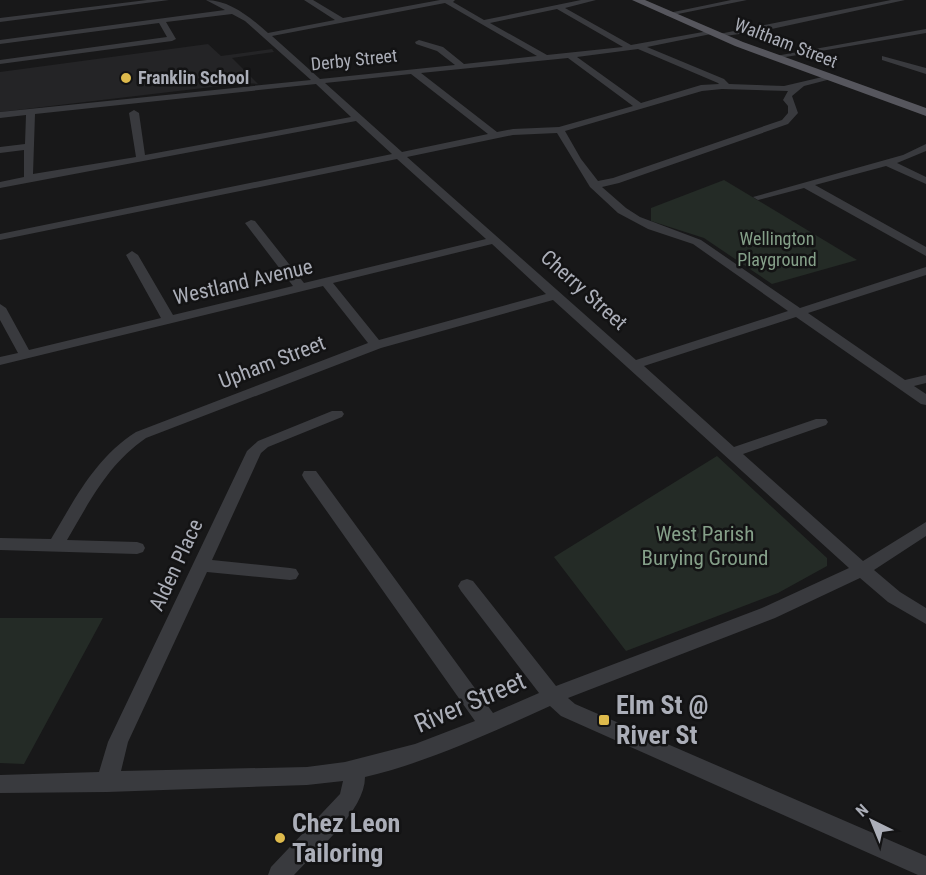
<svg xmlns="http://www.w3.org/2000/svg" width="926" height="875" font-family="'Roboto Condensed',sans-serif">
<rect width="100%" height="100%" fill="#181819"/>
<path fill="#242426" d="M208 44 221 56 272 49 274 52 232 58 258 84 246 83 0 112V72Z"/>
<path fill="#242b26" d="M724 180 857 260 772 284 704 238 651 221V208Z
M717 456 827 558V566L778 593 626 651 554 557Z
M0 618H103L24 764 0 763Z"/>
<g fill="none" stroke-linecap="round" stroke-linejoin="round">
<path fill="#393a3e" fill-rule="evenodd" d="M147 0H169L0 22V18Z
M206 0C230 0 251 18 268 33L335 20 304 0H313L343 18 440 0H455L453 2 484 20 581 0H596L565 8 631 45 714 30V34H711L647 47 724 79 729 84 784 86 831 75V79L804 86 792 96 798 113 788 124 619 183 602 187 626 208 640 217 701 240 800 308 926 267V275L808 313 905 380 926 375V383L914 386 926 394V405L921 404 796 317 644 366 734 447 816 419H826L828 422 826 425 743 454 863 561 926 522V536L874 570 900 592 926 608V624L888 602 860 578 775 618 568 698 575 704 926 856V875H918L561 716 550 706C490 733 429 762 365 777 365 811 317 850 294 875H268L271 867 340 794 343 781 307 785 107 792 0 793V775L99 772 108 742 247 451 258 441 332 411H342L344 414 342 417 268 447 261 453 212 560 290 568 296 569 299 574 296 579 290 580 207 572 128 742 121 771 307 767 345 762 415 744 475 721 304 479 302 475 304 471H316L493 713 539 693 461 591 458 586 461 581 467 579 473 581 556 686 762 608 849 568 553 300 381 348 146 438C108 464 90 501 67 540L137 542 143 544 145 548 143 552 137 554 0 550V538L51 539C75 499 95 458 136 432L368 343 323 286 0 365V357L18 353 0 320V304L6 308 29 350 161 318 126 255 132 251 138 255 173 315 293 286 245 223 251 220 255 221 304 283 486 239 397 159 0 240V234L392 154 356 121 0 188V182L24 177V150L0 153V147L25 144 26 115 0 118V112L311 80 245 21 232 14 166 22 176 39 172 41 0 64V60L167 37 159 23 0 44V40L225 10ZM445 3 537 56 464 64 443 47 419 40 415 42 416 44 437 51 455 65 320 79 272 36ZM557 9 623 47 547 55 490 23ZM638 49 718 83 719 84 701 85 641 103 577 57ZM568 58 633 106 559 127 513 129 497 132 421 73ZM411 74 488 134 402 152 325 83ZM316 84 351 117 145 155 139 113 134 110 129 113 136 157 33 174 35 114ZM722 89 788 91 783 100 788 106V113L782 120 613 178 598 181 581 159 565 131 702 91ZM557 133 590 187 618 213 648 229 693 244 788 311 636 360 407 157 513 135ZM492 244 546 294 379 340 333 283Z
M731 0H747L668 16 664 14Z
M891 0H905L767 30 718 37 714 35Z
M926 29V33L774 59 770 57Z
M882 56 926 68V74L882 60Z
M926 144V151L897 163 926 177V184L886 166 815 185 926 247V256L804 188 758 200 753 197 903 155Z"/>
<path fill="#56565d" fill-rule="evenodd" d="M632 0H645L743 42 926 108V116L735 46Z"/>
</g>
<g fill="#deba4c" stroke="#131314" stroke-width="2">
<circle cx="126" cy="78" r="6"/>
<rect x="598" y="714" width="12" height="12" rx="3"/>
<circle cx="280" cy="838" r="6"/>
</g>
<g text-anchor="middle" stroke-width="5" stroke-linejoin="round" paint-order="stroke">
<g font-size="18" fill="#abaeb8" stroke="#131314">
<text transform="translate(786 43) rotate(21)" y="6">Waltham Street</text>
<text transform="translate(354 60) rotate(-6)" y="6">Derby Street</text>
</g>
<g font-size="18" font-weight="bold" fill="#abaeb8" stroke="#131314" text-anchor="start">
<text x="138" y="84">Franklin School</text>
</g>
<g font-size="18" fill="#85a089" stroke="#131314">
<text x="777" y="245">Wellington<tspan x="777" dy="21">Playground</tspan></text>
</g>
<g font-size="21" fill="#abaeb8" stroke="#131314">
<text transform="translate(243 282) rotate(-13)" y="7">Westland Avenue</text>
<text transform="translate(584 290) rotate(42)" y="7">Cherry Street</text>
<text transform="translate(272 362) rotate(-21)" y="7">Upham Street</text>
<text transform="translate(176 565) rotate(-65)" y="7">Alden Place</text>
</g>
<g font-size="21" fill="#85a089" stroke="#131314">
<text x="705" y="541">West Parish<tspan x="705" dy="24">Burying Ground</tspan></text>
</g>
<g font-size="26" fill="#abaeb8" stroke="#131314">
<text transform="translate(470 702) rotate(-23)" y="9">River Street</text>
</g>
<g font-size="26" font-weight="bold" fill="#abaeb8" stroke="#131314" text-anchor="start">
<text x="616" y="714">Elm St @<tspan x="616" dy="30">River St</tspan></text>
<text x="292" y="832">Chez Leon<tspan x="292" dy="30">Tailoring</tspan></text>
</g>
</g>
<g transform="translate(872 821) rotate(317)" stroke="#131314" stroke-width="4.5" paint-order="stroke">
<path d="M0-4.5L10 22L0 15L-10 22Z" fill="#abaeb8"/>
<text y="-9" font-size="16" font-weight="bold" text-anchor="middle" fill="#abaeb8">N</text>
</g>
</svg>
